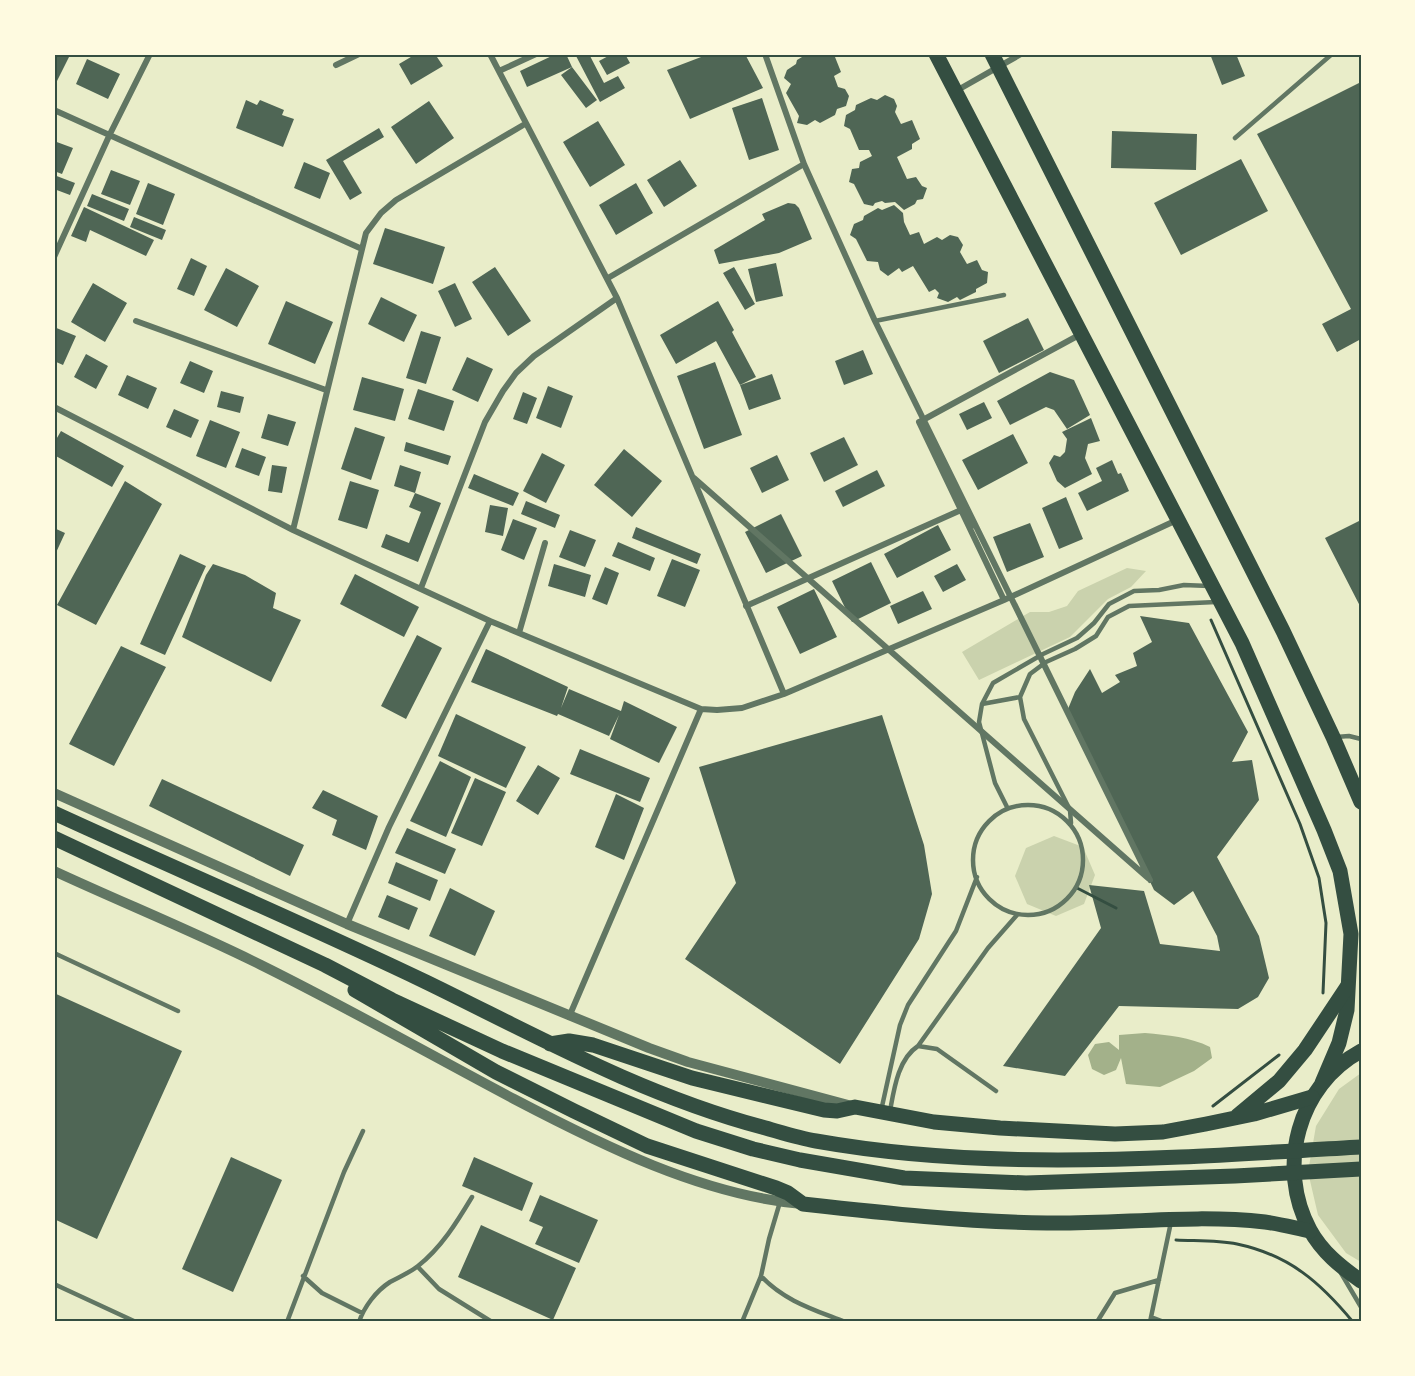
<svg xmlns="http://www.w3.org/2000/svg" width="1415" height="1376" font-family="'Space Grotesk',sans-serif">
<rect width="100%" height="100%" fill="#e9edc9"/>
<path fill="#cad2ad" d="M1127 568 1146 571 1131 587 1108 599 1070 637 979 680 962 652 1030 612H1049L1067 606 1078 591Z
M1054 836 1083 847 1095 875 1084 904 1056 916 1027 904 1015 876 1026 848Z
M1361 1073V1262L1346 1253 1318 1215 1308 1172 1316 1126 1339 1089Z"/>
<path fill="#a3b18a" d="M1145 1033C1168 1035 1190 1037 1210 1047L1212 1058 1194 1071 1160 1087 1126 1084 1121 1058 1116 1070 1104 1075 1092 1069 1088 1055 1095 1044 1109 1042 1119 1050V1035Z"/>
<path fill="#4f6655" d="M54 54H62L69 57 57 81 54 79Z
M416 54H435L443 66 411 85 399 64Z
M556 54H566L572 67 597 100 586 108 561 75 572 67 527 87 520 71Z
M575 54H589L604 83 618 76 625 88 600 102Z
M612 54H625L630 63 607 75 599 61Z
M709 54H745L763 88 690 119 667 70Z
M807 54H840L835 57 841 72 834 76 838 87 845 89 849 96 846 106 837 109 835 115 820 123 815 120 807 125 797 123 799 116 786 93 791 84 784 78 787 70 796 64 797 60Z
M1210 54H1236L1245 76 1222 85Z
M87 59 120 74 108 99 76 84Z
M1361 82V339L1337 352 1322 324 1351 309 1257 134Z
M885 95 894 99 897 106 895 112 901 124 912 120 920 139 912 144V149L897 157 907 179 916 177 922 186 927 188 923 199 917 200 915 204 904 210 895 202 885 203 882 201 875 203 873 206 864 204 854 184 849 182 852 169 859 168 860 162 872 156 869 150H859L850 129 844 126 846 115 855 110 856 105 871 98 877 100Z
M762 98 779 150 749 160 732 108Z
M246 100 257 105 260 100 284 110 282 115 294 119 283 147 236 128Z
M429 101 454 138 416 164 391 127Z
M598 121 625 165 590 187 563 142Z
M379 128 384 137 343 161 362 193 350 200 326 160Z
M1112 131 1197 134 1196 170 1111 168Z
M54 141 73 148 62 174 54 171Z
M1241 159 1268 211 1181 255 1154 203Z
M680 160 697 186 664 207 647 180Z
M304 162 330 173 320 199 294 188Z
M111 170 140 181 130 205 101 194Z
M54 175 75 183 70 195 54 189Z
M148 183 175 194 163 225 136 214Z
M636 183 653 213 616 235 599 205Z
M92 194 129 209 124 221 87 206Z
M788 203 795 204 799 208 812 239 779 253 719 264 714 250 765 220 762 214Z
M894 205 903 213 904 222 910 235 919 232 924 244 937 237 942 240 950 235 958 237 963 245 960 252 967 264 977 260 982 270 988 272 987 283 976 289V292L960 300 957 297 948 302 937 298 939 293 935 289 929 292 913 266 902 272 899 268 888 276 880 270 878 262 867 261 856 239 850 235 854 224 863 220 864 216 878 208 882 210Z
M84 207 154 240 146 256 90 230 86 242 71 236Z
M134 217 166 230 162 240 130 227Z
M385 228 445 247 433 284 373 264Z
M191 258 207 266 194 296 177 289Z
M776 263 783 296 756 302 748 269Z
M495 267 531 321 508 336 472 282Z
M734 267 755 304 745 310 723 273Z
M226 268 259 286 237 327 204 310Z
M93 283 127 303 105 342 71 322Z
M455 283 472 319 455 327 438 291Z
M381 297 417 315 404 342 368 324Z
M286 301 333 322 315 364 268 344Z
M718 301 734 330 732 332 756 377 740 385 716 341 676 364 660 335Z
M1028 318 1044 350 999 373 983 341Z
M54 327 76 336 63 365 54 361Z
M421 331 441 337 426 384 406 378Z
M863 350 873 374 844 385 835 361Z
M86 354 108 366 96 389 74 377Z
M467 357 493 369 478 402 452 390Z
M190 361 213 371 204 393 180 383Z
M715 362 742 435 704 449 677 376Z
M1050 372 1074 380 1090 415 1067 429 1054 410 1046 407 1010 425 997 401Z
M772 374 781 399 749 410 740 385Z
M127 375 157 388 148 409 118 395Z
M362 377 404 389 395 421 353 410Z
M548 386 573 396 561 428 536 418Z
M418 389 454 401 444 431 408 419Z
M221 391 244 397 240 413 217 407Z
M523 392 537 398 527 424 513 419Z
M984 402 992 418 967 430 959 414Z
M174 409 199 420 191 438 166 427Z
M268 414 296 422 288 446 261 438Z
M1091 418 1100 441 1088 444 1085 458 1092 474 1065 488 1057 481 1049 463 1054 455 1060 457 1065 452 1067 439 1062 432Z
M210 420 240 432 226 468 196 456Z
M355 427 385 437 371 480 341 469Z
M61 431 124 466 112 487 54 455V443Z
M1013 434 1028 463 978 490 962 460Z
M844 437 858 465 824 482 810 453Z
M406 442 451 456 448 465 404 451Z
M242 448 266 457 259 476 235 467Z
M624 449 662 481 632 517 594 485Z
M542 453 565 465 546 503 523 491Z
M777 455 789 480 762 493 750 468Z
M1112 460 1118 474 1121 473 1129 491 1087 511 1078 493 1102 481 1096 468Z
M272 465 287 467 282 493 268 491Z
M400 465 421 472 415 493 394 486Z
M877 470 885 486 843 507 835 491Z
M474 474 519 493 513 506 468 488Z
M125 481 162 504 96 625 57 605Z
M350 481 379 490 367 529 338 520Z
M415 493 441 503 418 562 381 547 386 534 409 543 421 512 409 507Z
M1066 497 1083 539 1059 549 1042 508Z
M526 501 560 515 555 528 521 514Z
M490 505 508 508 503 536 485 532Z
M781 514 802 556 766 573 745 532Z
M513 519 537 528 524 560 501 550Z
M1361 520V608L1325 538Z
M1030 523 1044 557 1007 572 993 537Z
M938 525 951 550 897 578 884 554Z
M636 527 701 554 697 564 632 538Z
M54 528 65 533 54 557Z
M570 530 596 540 585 567 559 557Z
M618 542 655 558 650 571 612 556Z
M180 554 206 566 165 655 140 644Z
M672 559 700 570 685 607 657 596Z
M871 562 891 603 852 622 832 581Z
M213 564 245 575 276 593 273 608 301 620 271 682 182 637 206 575Z
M554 564 591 575 585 597 548 586Z
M957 564 966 580 943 592 934 576Z
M605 567 619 573 607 605 592 599Z
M355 574 419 607 404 637 340 604Z
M814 589 837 637 800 654 777 607Z
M923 591 932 609 898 624 890 606Z
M1140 616 1189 623 1248 732 1232 762 1252 760 1259 800 1217 857 1259 936 1269 978 1258 997 1238 1009 1119 1006 1065 1076 1003 1066 1101 928 1089 885 1144 891 1160 944 1220 951 1217 936 1193 891 1174 905 1154 890 1068 709 1075 692 1090 669 1102 693 1120 682 1115 675 1137 666 1133 653 1152 642Z
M417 635 442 648 406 719 381 706Z
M121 646 166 667 114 766 69 744Z
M486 649 568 687 561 708 569 689 621 711 624 701 677 727 659 763 610 739 619 715 609 736 558 714 557 716 471 682Z
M456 714 526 747 506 788 438 756Z
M882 715 924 845 932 894 919 939 840 1064 685 959 736 883 699 767Z
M580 749 650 778 640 802 570 774Z
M440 761 471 777 446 837 410 821Z
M538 765 560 778 538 815 516 801Z
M475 778 506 792 482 846 451 833Z
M162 779 304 845 290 876 149 806Z
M323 790 378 816 366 850 332 835 337 820 312 808Z
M616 794 644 808 624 860 595 847Z
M407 828 456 849 445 874 395 853Z
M396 862 438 880 430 901 388 883Z
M450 888 495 911 475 956 429 936Z
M387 895 418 908 409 930 378 917Z
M54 993 182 1051 97 1239 54 1219Z
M231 1157 282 1180 233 1292 182 1269Z
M474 1157 533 1183 522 1211 462 1186Z
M540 1195 598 1220 579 1263 535 1244 543 1227 529 1221Z
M481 1225 576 1268 553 1320 458 1277Z"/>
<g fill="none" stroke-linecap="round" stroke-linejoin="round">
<path stroke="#344e41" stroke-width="3" d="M1211 620 1300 824 1319 878 1326 923 1323 993
M1077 888 1116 908
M1213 1106 1279 1055
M1176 1240C1196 1241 1218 1240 1237 1244 1289 1255 1320 1282 1353 1322"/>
<path stroke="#617663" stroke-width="4.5" d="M1235 138 1332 54
M875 321 1004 295
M982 704 1020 697
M1336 737 1349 736 1361 739
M973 860a55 55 0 1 1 110 0a55 55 0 1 1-110 0Z
M1007 807 995 783 979 722 982 704 993 683 1043 654 1077 638 1094 623 1109 604 1134 591 1159 590 1184 585 1209 586
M1071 823 1070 810 1024 719 1020 697 1030 674 1046 662 1075 649 1096 636 1108 617 1129 606 1216 602
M54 953 178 1011
M918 1046 937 1049 996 1091
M881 1111 900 1025 908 1005 956 931 977 877
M890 1111C894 1089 898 1059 918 1046L988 948 1017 915
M418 1267 439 1289 492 1322
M1341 1273 1361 1307
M303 1276 322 1293 362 1313
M761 1276C784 1301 815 1310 845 1322
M54 1284 136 1322
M1151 1317 1164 1322
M287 1322 344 1172 363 1131
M359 1322C364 1307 376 1291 390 1282 399 1277 409 1273 418 1266 441 1248 457 1222 472 1197
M742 1322 761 1276 769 1239 780 1202
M1097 1322 1115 1293 1159 1280
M1150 1322 1171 1222"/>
<path stroke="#617663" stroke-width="6" d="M490 54 617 298 784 694
M765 54 804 164 875 321 1150 880
M336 65 359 54
M499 71 536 54
M956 91 1021 54
M54 110 362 249
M54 257 110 134 150 54
M608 278 804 164
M136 321 326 390
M54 407 293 530 490 621 701 709 717 710 742 708 784 694 1004 600 1177 520
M921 421 1081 334
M694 478 1148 878
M972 526 919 422 1004 600
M293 530 366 233 381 213 396 200 525 124
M421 588 485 422 503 391 516 373 534 356 617 298
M746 606 961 510
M519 633 545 543
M347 924 389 827 490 621
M569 1017 701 709"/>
<path stroke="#617663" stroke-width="10" d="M54 793 347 924 649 1048 688 1062 852 1106
M54 871C123 903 193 931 261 965 346 1007 429 1054 514 1099 602 1145 701 1195 802 1204"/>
<path stroke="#344e41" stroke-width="15" d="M936 54 1242 643 1324 830 1340 871 1351 934 1347 1010 1339 1043 1322 1083
M992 54 1283 631 1333 737 1361 802
M1361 1051C1298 1085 1276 1167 1310 1230 1322 1252 1341 1267 1361 1281"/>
<path stroke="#344e41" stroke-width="15" d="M54 813C178 870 303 923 426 982 537 1036 642 1095 762 1127 780 1132 798 1138 816 1141 996 1173 1180 1157 1361 1147
M54 838 325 965 392 1000 502 1051 696 1131 753 1149 800 1160 904 1178 1026 1183 1235 1176 1361 1169
M355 990 496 1072 574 1111 647 1146 776 1188 788 1193 803 1204C884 1213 965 1222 1047 1223 1120 1224 1193 1214 1265 1222 1280 1224 1295 1228 1310 1231
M550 1044 569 1041 593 1045 692 1078 824 1110 837 1111 855 1107 934 1122 1000 1128 1115 1134 1163 1132 1206 1124 1254 1114 1312 1097
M1237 1116 1279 1081 1305 1050 1347 987"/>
</g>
<rect width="1415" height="1376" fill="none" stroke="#fefae0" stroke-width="111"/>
<rect x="56" y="56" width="1304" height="1264" fill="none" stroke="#344e41" stroke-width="2"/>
</svg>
